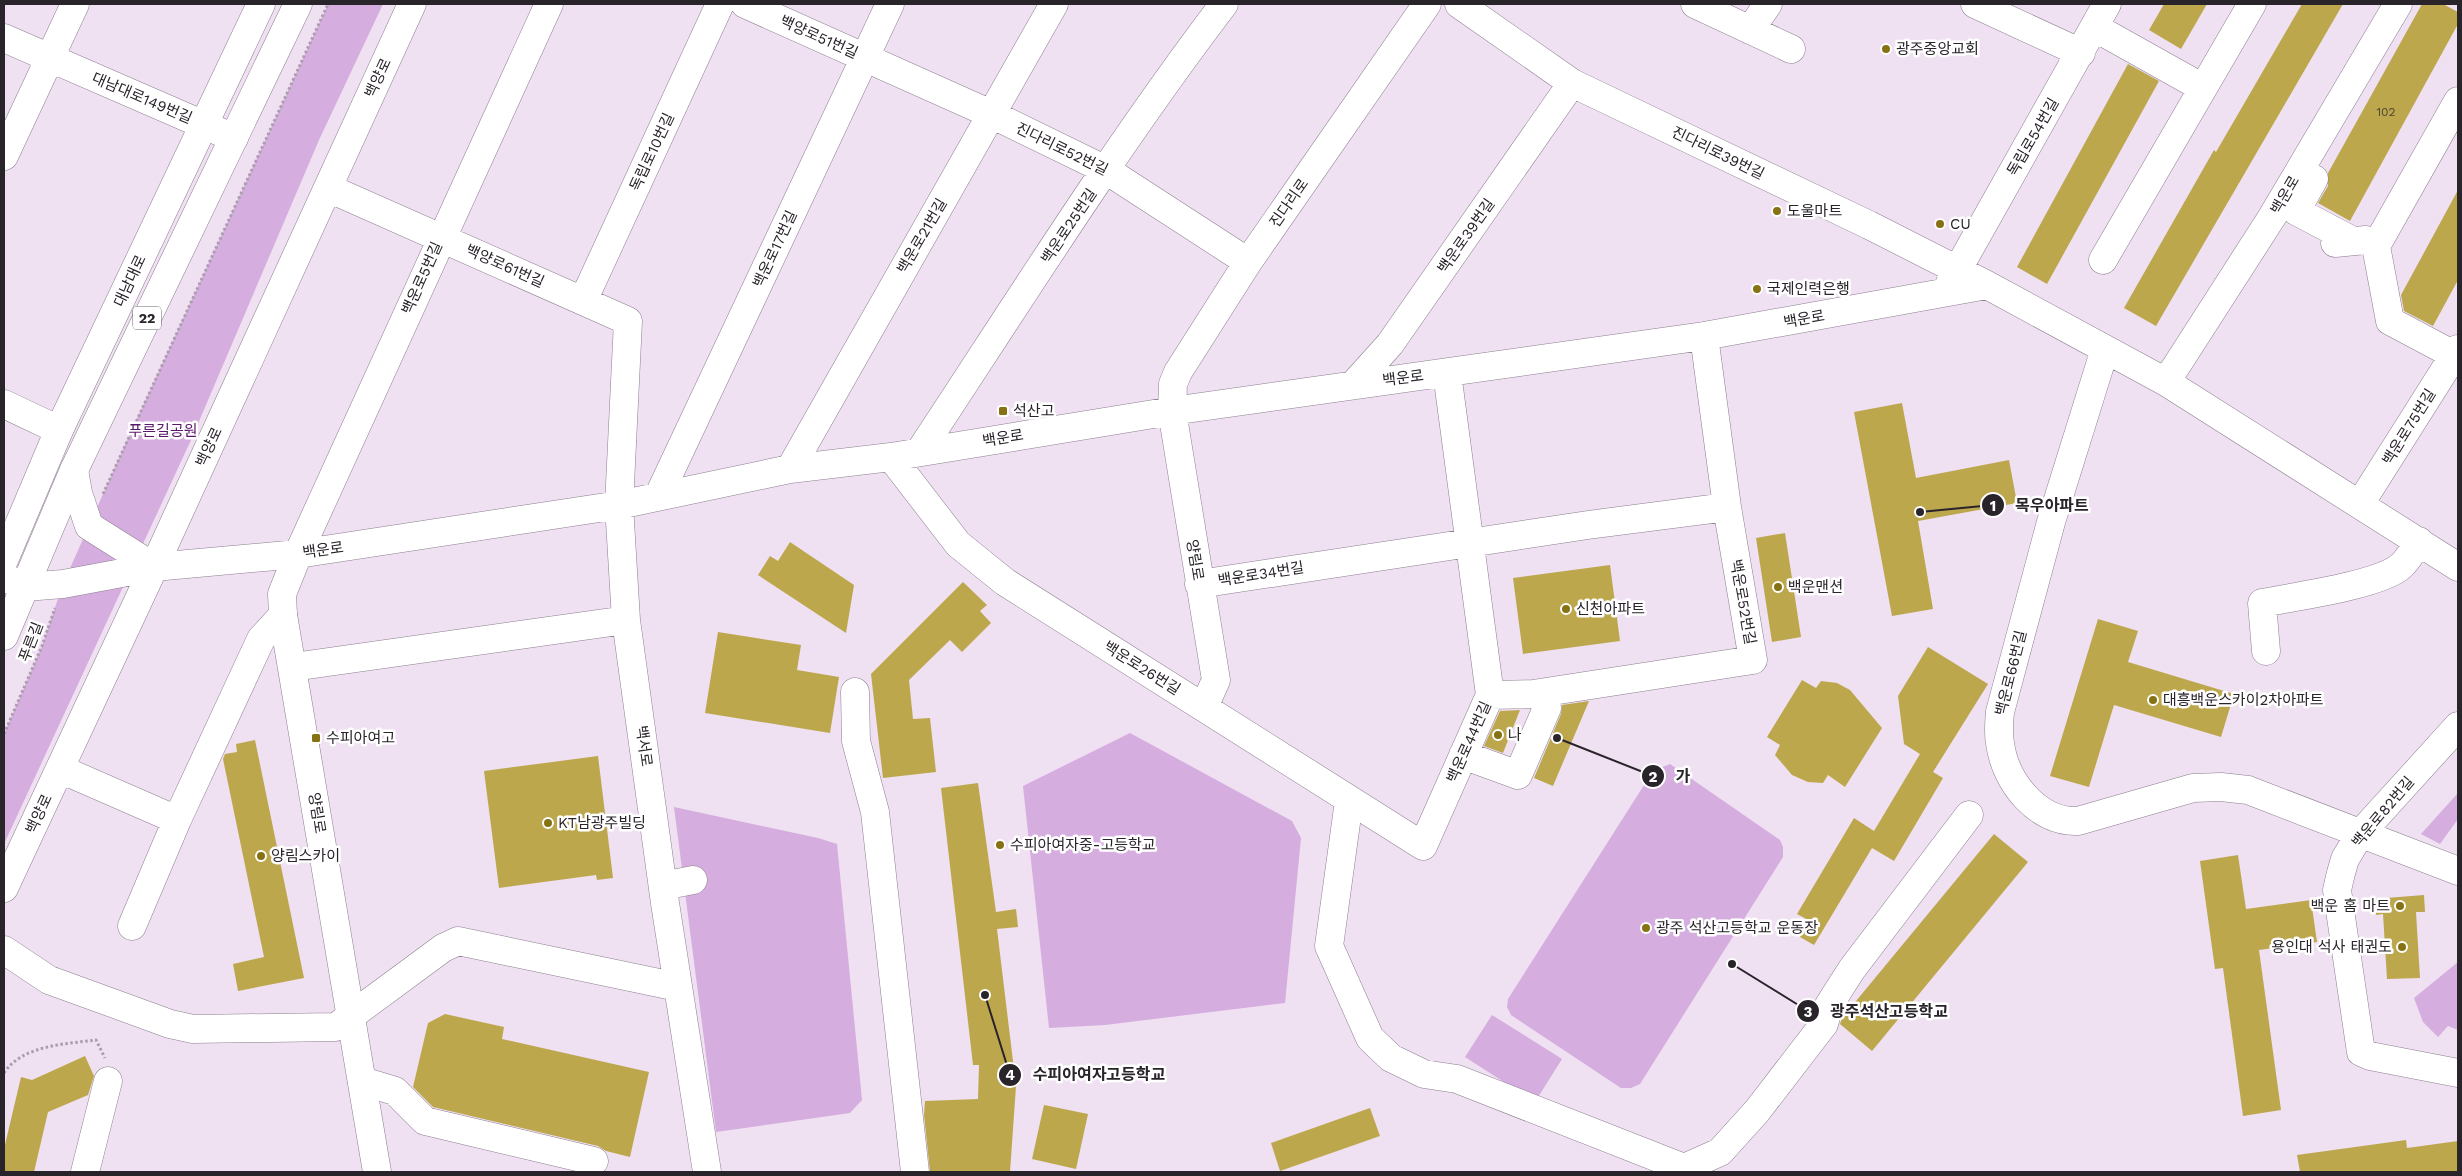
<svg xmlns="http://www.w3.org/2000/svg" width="2462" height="1176" font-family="'Work Sans','Noto Sans KR',sans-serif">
<rect width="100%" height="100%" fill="#efe0f2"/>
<path fill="#d5adde" d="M328 4H383L319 140 191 440 4 844V734L42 646 63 584 124 447Z
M1130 733 1292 821 1301 838 1285 1003 1105 1025 1049 1028 1023 786Z
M1670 764 1780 840 1783 847V857L1640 1084 1631 1088H1621L1511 1015 1507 1007 1508 999 1653 771Z
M2458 793V819L2440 844 2421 834Z
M674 807 818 838 837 844 862 1100 850 1113 716 1132Z
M2458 962V1030L2448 1026 2438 1037 2423 1022 2414 998Z
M1492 1015 1562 1059 1535 1102 1465 1057Z"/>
<path fill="#bda74d" d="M2164 4H2207L2181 49 2149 30Z
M2302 4H2343L2156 326 2124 308 2214 150 2216 152Z
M2422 4H2443L2458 12V24L2350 221 2318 203 2328 186V173Z
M2128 64 2159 81 2047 284 2017 267Z
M2458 190V280L2433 326 2404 311 2401 295Z
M1902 403 1916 478 2009 460 2017 503 1918 521 1933 609 1892 616 1854 412Z
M1785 533 1801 637 1772 642 1756 538Z
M790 542 854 585 846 633 758 575 770 556 778 561Z
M1610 565 1620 641 1523 654 1513 578Z
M963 582 987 605 980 611 991 623 962 652 950 640 909 680 913 719 930 718 936 772 883 778 871 674Z
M2098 619 2138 631 2128 662 2234 694 2221 737 2114 705 2089 787 2050 776Z
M718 632 801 645 797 670 839 677 830 733 705 713Z
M1928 647 1988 684 1933 772 1943 778 1894 861 1872 848 1814 945 1800 937 1810 921 1797 914 1854 818 1874 831 1920 754 1904 744 1898 696Z
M1802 680 1816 688 1821 681 1837 683 1850 690 1882 728 1845 787 1828 775 1823 783 1808 782 1792 775 1775 755 1780 745 1767 737Z
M1589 701 1553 786 1534 778 1561 714 1562 705Z
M1520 710 1503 753 1484 746 1500 711Z
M255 740 304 978 238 991 233 964 264 957 223 759 225 754 237 752 236 744Z
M598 756 613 878 597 880 596 875 499 888 484 771Z
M978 783 996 912 1016 909 1018 927 997 929 1016 1086 1010 1172H930L924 1115 925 1101 978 1099 979 1065H973L941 788Z
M1994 834 2028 862 1872 1051 1840 1024 1842 1018Z
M2238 855 2246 909 2311 900 2317 942 2259 950 2281 1110 2243 1116 2223 968 2215 969 2200 861Z
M2424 895 2425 912H2416L2420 978 2387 979 2383 914 2376 915 2374 899Z
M445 1014 504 1027 502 1039 649 1072 630 1157 606 1151 598 1146 433 1107 413 1087 428 1023Z
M85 1056 94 1076 88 1095 48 1112 34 1172H4V1149L21 1077 32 1080Z
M1044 1105 1088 1114 1076 1169 1032 1159Z
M1370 1108 1380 1136 1280 1171 1271 1143Z
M2406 1140 2407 1148 2458 1141V1172H2300L2297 1155Z"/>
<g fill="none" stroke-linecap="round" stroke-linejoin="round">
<g stroke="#8c7f8f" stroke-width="29">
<path id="minor" d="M745 4 991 114 1106 170 1248 262
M1459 4 1572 83 1869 225 1987 285
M1695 4 1791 49
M1975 4 2081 53
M2094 27 2203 88
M1750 30 1768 4
M4 38 234 138
M4 156 75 4
M2314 179 2296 211 2353 241
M328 188 628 321 619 505 626 620 665 903 707 1172
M2335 243 2366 240 2376 246 2390 321 2454 355
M2376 246 2458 101
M2103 260 2252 4
M1949 285 2107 4
M583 301 720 4
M2105 349 2051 522 2000 712C1999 722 1998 733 2000 743 2005 782 2038 823 2078 821L2193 788 2221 787 2248 790 2458 871
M2166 382 2272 217 2398 4
M1354 384 1390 344 1572 83
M4 404 59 430
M920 451C1019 301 1115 147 1224 4
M891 457 958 544 1005 582 1423 846 1490 695 1447 373
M790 469 1054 4
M74 470 78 493 89 526 154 567
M659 495 890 4
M2360 504 2458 349
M298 554 549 4
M4 577 25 587 63 584 154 567 298 554 619 505 790 469 891 457 1172 411 1704 336 1987 285 2166 382 2458 567
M1199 584 1588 525 1727 507
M2266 651 2262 603C2293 597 2380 585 2401 566 2408 560 2414 549 2419 541
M293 667 626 620
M855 692 856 741 875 812 915 1172
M1490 695 1533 694 1753 660 1727 507 1704 336
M1204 707 1216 680 1172 411 1173 384 1178 372 1248 262 1427 4
M2458 726 2360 834 2345 859 2341 873 2337 890 2361 1052 2370 1056 2458 1073
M1463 755 1518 775 1547 708
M60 769 177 820
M1349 801 1329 946 1370 1038 1391 1058 1424 1074 1457 1079 1684 1168 1720 1152 1757 1111 1824 1024 1829 1005 1852 969 1969 815
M663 886 693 880
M4 888 154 567 412 4
M132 926 177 820 261 639 283 615
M4 950 49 980 170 1024 193 1029 336 1027 443 948 458 941 678 987
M362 1081 395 1091 425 1121 594 1161
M85 1172 108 1081"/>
</g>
<g stroke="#8c7f8f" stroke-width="29">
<path id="major" d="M298 554 282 594 283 615 377 1172
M4 560 59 430 261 4
M4 636 74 470 298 4"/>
</g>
<path stroke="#aa9ead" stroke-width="3" stroke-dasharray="2.5 2.5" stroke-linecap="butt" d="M103 494 328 4
M4 734 42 646 55 608
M4 1073C22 1045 66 1044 96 1040L105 1058"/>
<use href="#minor" stroke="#fff" stroke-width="28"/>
<use href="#major" stroke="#fff" stroke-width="28"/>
</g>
<g fill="#867213" stroke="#fff" stroke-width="2">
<circle cx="1886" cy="49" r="5"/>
<circle cx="1777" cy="211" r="5"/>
<circle cx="1940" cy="224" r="5"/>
<circle cx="1757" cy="289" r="5"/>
<rect x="998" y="406" width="10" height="10" rx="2.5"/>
<circle cx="1778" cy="587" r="5"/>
<circle cx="1566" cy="609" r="5"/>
<circle cx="2153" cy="700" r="5"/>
<circle cx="1498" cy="735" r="5"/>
<rect x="311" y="733" width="10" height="10" rx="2.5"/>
<circle cx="548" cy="823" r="5"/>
<circle cx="1000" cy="845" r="5"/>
<circle cx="261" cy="856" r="5"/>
<circle cx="2400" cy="906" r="5"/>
<circle cx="1646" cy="928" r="5"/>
<circle cx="2402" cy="947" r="5"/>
</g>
<g text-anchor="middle" stroke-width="5" stroke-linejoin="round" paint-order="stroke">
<g font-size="12" fill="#4e4433">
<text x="2386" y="116">102</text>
</g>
<rect fill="#fff" stroke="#69656a" stroke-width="1" x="133" y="306.5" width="28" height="23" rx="4"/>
<g font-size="14" font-weight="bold" fill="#29232a">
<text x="147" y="323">22</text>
</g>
<g font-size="15" fill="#29232a" stroke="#fff">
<text transform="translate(819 37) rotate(24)" y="5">백양로51번길</text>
<text transform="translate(378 78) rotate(-65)" y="5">백양로</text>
<text transform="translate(142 98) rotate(23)" y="5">대남대로149번길</text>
<text transform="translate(2033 137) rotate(-60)" y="5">독립로54번길</text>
<text transform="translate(1062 149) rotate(26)" y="5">진다리로52번길</text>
<text transform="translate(652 152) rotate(-65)" y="5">독립로10번길</text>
<text transform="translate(1718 153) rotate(26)" y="5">진다리로39번길</text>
<text transform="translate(2285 195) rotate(-60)" y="5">백운로</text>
<text transform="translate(1289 203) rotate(-55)" y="5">진다리로</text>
<text transform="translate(1069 226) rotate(-56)" y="5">백운로25번길</text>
<text transform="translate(922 236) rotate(-60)" y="5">백운로21번길</text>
<text transform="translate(1466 236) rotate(-55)" y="5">백운로39번길</text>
<text transform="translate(775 249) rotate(-65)" y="5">백운로17번길</text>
<text transform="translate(505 266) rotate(24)" y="5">백양로61번길</text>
<text transform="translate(422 278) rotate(-66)" y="5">백운로5번길</text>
<text transform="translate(130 281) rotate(-65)" y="5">대남대로</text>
<text transform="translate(1804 319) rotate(-10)" y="5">백운로</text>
<text transform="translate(1403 378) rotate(-7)" y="5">백운로</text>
<text transform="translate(2409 427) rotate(-58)" y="5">백운로75번길</text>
<text transform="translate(1003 438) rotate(-9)" y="5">백운로</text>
<text transform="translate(209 447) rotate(-65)" y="5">백양로</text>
<text transform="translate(323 550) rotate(-8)" y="5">백운로</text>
<text transform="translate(1195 560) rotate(81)" y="5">양림로</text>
<text transform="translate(1261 574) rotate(-9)" y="5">백운로34번길</text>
<text transform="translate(1743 602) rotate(80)" y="5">백운로52번길</text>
<text transform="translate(31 642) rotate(-69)" y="5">푸른길</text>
<text transform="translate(1142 668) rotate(32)" y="5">백운로26번길</text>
<text transform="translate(2011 673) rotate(-76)" y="5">백운로66번길</text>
<text transform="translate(1469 742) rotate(-66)" y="5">백운로44번길</text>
<text transform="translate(644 746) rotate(82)" y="5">백서로</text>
<text transform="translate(2383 812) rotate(-50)" y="5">백운로82번길</text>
<text transform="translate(317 813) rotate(81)" y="5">양림로</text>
<text transform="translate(39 814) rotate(-65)" y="5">백양로</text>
</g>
<g font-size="15" fill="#29232a" stroke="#fff" text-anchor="start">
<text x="1896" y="54">광주중앙교회</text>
<text x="1787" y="216">도울마트</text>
<text x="1950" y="229">CU</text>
<text x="1767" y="294">국제인력은행</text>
<text x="1013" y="416">석산고</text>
<text x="1788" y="592">백운맨션</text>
<text x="1576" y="614">신천아파트</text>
<text x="2163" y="705">대흥백운스카이2차아파트</text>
<text x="1508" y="740">나</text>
<text x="326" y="743">수피아여고</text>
<text x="558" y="828">KT남광주빌딩</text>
<text x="1010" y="850">수피아여자중-고등학교</text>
<text x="271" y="861">양림스카이</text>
<text x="2390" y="911" text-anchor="end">백운 홈 마트</text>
<text x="1656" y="933">광주 석산고등학교 운동장</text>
<text x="2392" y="952" text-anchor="end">용인대 석사 태권도</text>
</g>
<g font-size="15" fill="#5b186a" stroke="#fff">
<text x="163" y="436">푸른길공원</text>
</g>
</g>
<path fill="none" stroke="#29232a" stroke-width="2" d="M1920 512L1993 505M1557 738L1653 776M1732 964L1808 1011M985 995L1010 1075"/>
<g fill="#29232a" stroke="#fff" stroke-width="2">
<circle cx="1920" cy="512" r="5"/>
<circle cx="1557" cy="738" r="5"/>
<circle cx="1732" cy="964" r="5"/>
<circle cx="985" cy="995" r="5"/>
<circle cx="1993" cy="505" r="12"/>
<circle cx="1653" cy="776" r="12"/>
<circle cx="1808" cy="1011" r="12"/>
<circle cx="1010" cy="1075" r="12"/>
</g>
<g font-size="15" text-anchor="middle" font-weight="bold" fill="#fff">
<text x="1993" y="511">1</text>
<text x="1653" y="782">2</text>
<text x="1808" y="1017">3</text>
<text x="1010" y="1080">4</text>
</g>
<g font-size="16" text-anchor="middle" font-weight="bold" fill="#29232a" stroke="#fff" stroke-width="5" stroke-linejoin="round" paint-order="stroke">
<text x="2052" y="511">목우아파트</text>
<text x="1683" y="782">가</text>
<text x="1889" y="1017">광주석산고등학교</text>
<text x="1099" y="1080">수피아여자고등학교</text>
</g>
<rect width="2462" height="1176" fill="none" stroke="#29232a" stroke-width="10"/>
</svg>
